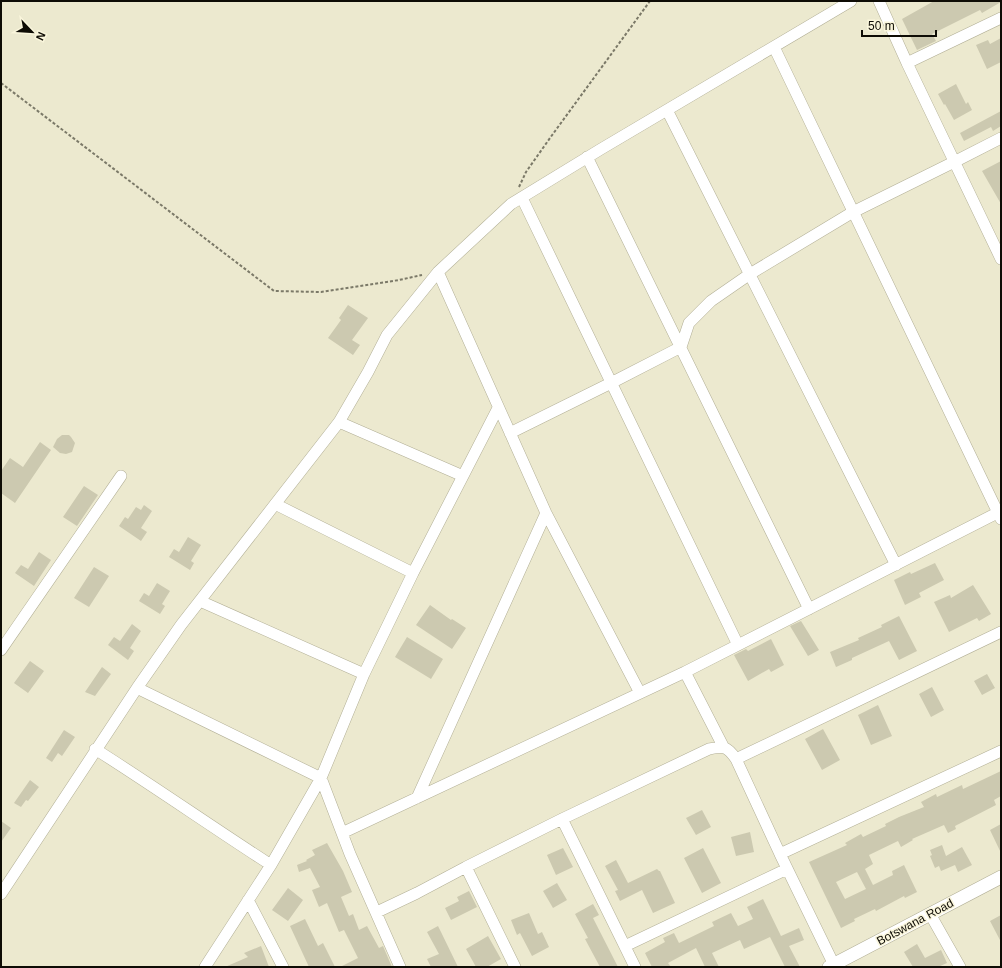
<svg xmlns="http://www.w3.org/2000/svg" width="1002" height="968" font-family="Arial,sans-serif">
<rect width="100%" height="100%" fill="#ece9cf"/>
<path fill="#ccc9b0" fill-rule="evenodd" d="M934 1H1001V2L982 13 980 10 932 34 936 41 917 50 902 19Z
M1001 38V62L987 69 976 45 988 40 990 44Z
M956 84 966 104 968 102 972 110 954 120 945 104 944 105 938 94Z
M1001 111V126L993 131 991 127 964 141 960 133Z
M1001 161V204L982 171Z
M348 305 368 318 352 340 360 345 353 355 328 338 341 320 339 318Z
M62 435H69L71 437 75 443 72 452 66 454 60 453 53 447 57 439Z
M40 442 51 450 15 503 1 493V471L10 458 23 467Z
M84 486 98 495 77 526 63 517Z
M144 505 152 511 141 528 147 532 141 541 119 526 125 517 128 519 136 507 141 510Z
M188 537 201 545 191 561 194 563 190 570 169 557 174 549 179 552Z
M39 552 51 560 34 586 15 573 21 565 28 569Z
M935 563 944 580 919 593 921 597 905 605 894 580 910 572 911 574Z
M94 567 109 576 89 607 74 598Z
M157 583 170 591 162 604 165 606 160 614 139 601 144 593 149 596Z
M973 585 991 614 979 621 977 618 949 632 934 602 950 595 951 598Z
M430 605 451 620 452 619 466 628 452 649 416 625Z
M899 616 917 651 899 660 889 641 852 658V660L836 667 830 652 859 640 858 638 882 627 881 625Z
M801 621 819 650 808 656 790 626Z
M132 624 141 631 130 648 134 651 128 660 108 645 114 637 120 641Z
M407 637 443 659 431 679 395 657Z
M771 639 784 665 771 672 769 669 748 681 734 655 746 649 748 651Z
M30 661 44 671 28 693 14 683Z
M102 667 111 674 95 696 85 692Z
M987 674 995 688 982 695 974 681Z
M932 687 944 710 931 717 919 694Z
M878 705 892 736 871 745 858 715Z
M823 729 840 760 822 770 805 739Z
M64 730 75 737 62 756 58 753 52 762 46 758Z
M1001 771V796L994 800 996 805 955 826 956 829 948 833 944 825 912 839 913 840 901 847 898 841 869 855 873 864 865 869 873 885 893 875 892 871 904 865 917 892 905 898 904 896 876 911 875 909 854 919 855 921 841 928 809 862 847 845 845 843 861 834 863 837 886 826 885 824 899 817 924 807 921 802 936 794 937 797 962 785 963 789ZM857 872 866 889 845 899 836 882Z
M30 780 39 787 28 801 26 800 21 807 14 803Z
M702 810 711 827 696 835 686 818Z
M1 821 11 828 1 842Z
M1001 824V853L990 830Z
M750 832 754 852 736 856 731 837Z
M327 843 343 871 352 892 341 897 349 916 353 914 359 930 367 926 379 948 383 946 392 967H340L358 958 344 930 339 932 327 903 319 907 312 890 320 887 310 868 299 872 297 865 307 861 306 860 315 855 312 850Z
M942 845 946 856 962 847 972 865 958 872 955 865 941 871 939 866 935 868 930 856 932 855 930 850Z
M563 848 573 867 556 875 547 855Z
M703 848 721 883 702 893 684 858Z
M616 860 628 883 657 869 659 871H660L675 903 653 913 642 890 620 901 615 891 618 890 605 866Z
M557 883 567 900 553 908 543 891Z
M288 888 303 900 288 921 272 910Z
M469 891 477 907 451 920 445 908 459 901 457 897Z
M763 899 781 936 799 928 804 940 789 946 800 967H785L770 937 744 949 740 940 712 953 719 967H705L696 948 668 963 671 967H652L645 953 665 942 663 938 674 933 679 943 714 926 712 922 731 913 738 926 753 919 747 907Z
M593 904 599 915 593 918 618 967H600L585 939 588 938 575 914Z
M529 913 538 934 542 932 549 947 532 956 520 933 517 935 511 920Z
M1001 915V942L990 921Z
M305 919 318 946 323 943 335 967H309L290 926Z
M438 926 441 932 458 967H431L427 959 439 954 427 932Z
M488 936 501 959 487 967H476L466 949Z
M917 944 925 958 941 950 947 963 938 967H913L904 952Z
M261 946 269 967H225L248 957 244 953Z"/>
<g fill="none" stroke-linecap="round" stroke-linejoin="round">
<g stroke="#b2af96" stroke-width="12">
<path id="minor" d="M879 1 907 63 1001 259
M774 47 1001 519
M907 63 1001 18
M667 110 896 565
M587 157 809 609
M522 198 738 645
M438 272 546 513 640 693
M339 422 463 476
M510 433 611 383 681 347 689 323 711 301 750 274 853 212 954 162 1001 138
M275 504 413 573
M200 601 364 674
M1 650 121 476
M685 672 723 746
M137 688 321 778 350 854 400 967
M95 749C155 787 212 827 271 865
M736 759 1001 632
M417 798 546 513
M562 819 635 967
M342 833 685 672 1001 511
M466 867 562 819 709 749C724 746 727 746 736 759L780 854
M1 894 137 688 181 625 339 422 368 372 387 335 438 272 511 204 601 149 851 1
M248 900 283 967
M377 912 417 893 466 867 515 967
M930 914 960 967
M625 946 787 869
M205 967 271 865 321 778 364 674 413 573 498 408
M835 967 780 854 1001 751"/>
</g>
<g stroke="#b2af96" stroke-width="14">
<path id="tertiary" d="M829 967 1001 877"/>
</g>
<path stroke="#7b7968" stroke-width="2" stroke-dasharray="3 2" stroke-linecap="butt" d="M1 83 274 291 321 292 399 280 422 275
M519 187 526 172 550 138 650 1"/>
<use href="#minor" stroke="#fff" stroke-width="11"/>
<use href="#tertiary" stroke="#fff" stroke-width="13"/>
</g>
<g text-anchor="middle" stroke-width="3" stroke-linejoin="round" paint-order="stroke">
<g font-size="12" fill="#0e0c05" stroke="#faf6dc">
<text transform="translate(915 922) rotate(-28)" y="4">Botswana Road</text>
</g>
</g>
<rect width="1002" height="968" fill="none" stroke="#0e0c05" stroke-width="4"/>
<g transform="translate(32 32) rotate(115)" stroke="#faf6dc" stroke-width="3" paint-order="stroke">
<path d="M0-3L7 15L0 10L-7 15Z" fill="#0e0c05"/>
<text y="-6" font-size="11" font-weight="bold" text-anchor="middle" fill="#0e0c05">N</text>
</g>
<path d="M862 30v6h74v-6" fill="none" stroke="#0e0c05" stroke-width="2"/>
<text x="868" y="30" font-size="12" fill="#0e0c05" stroke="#faf6dc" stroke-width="3" paint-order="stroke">50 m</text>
</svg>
